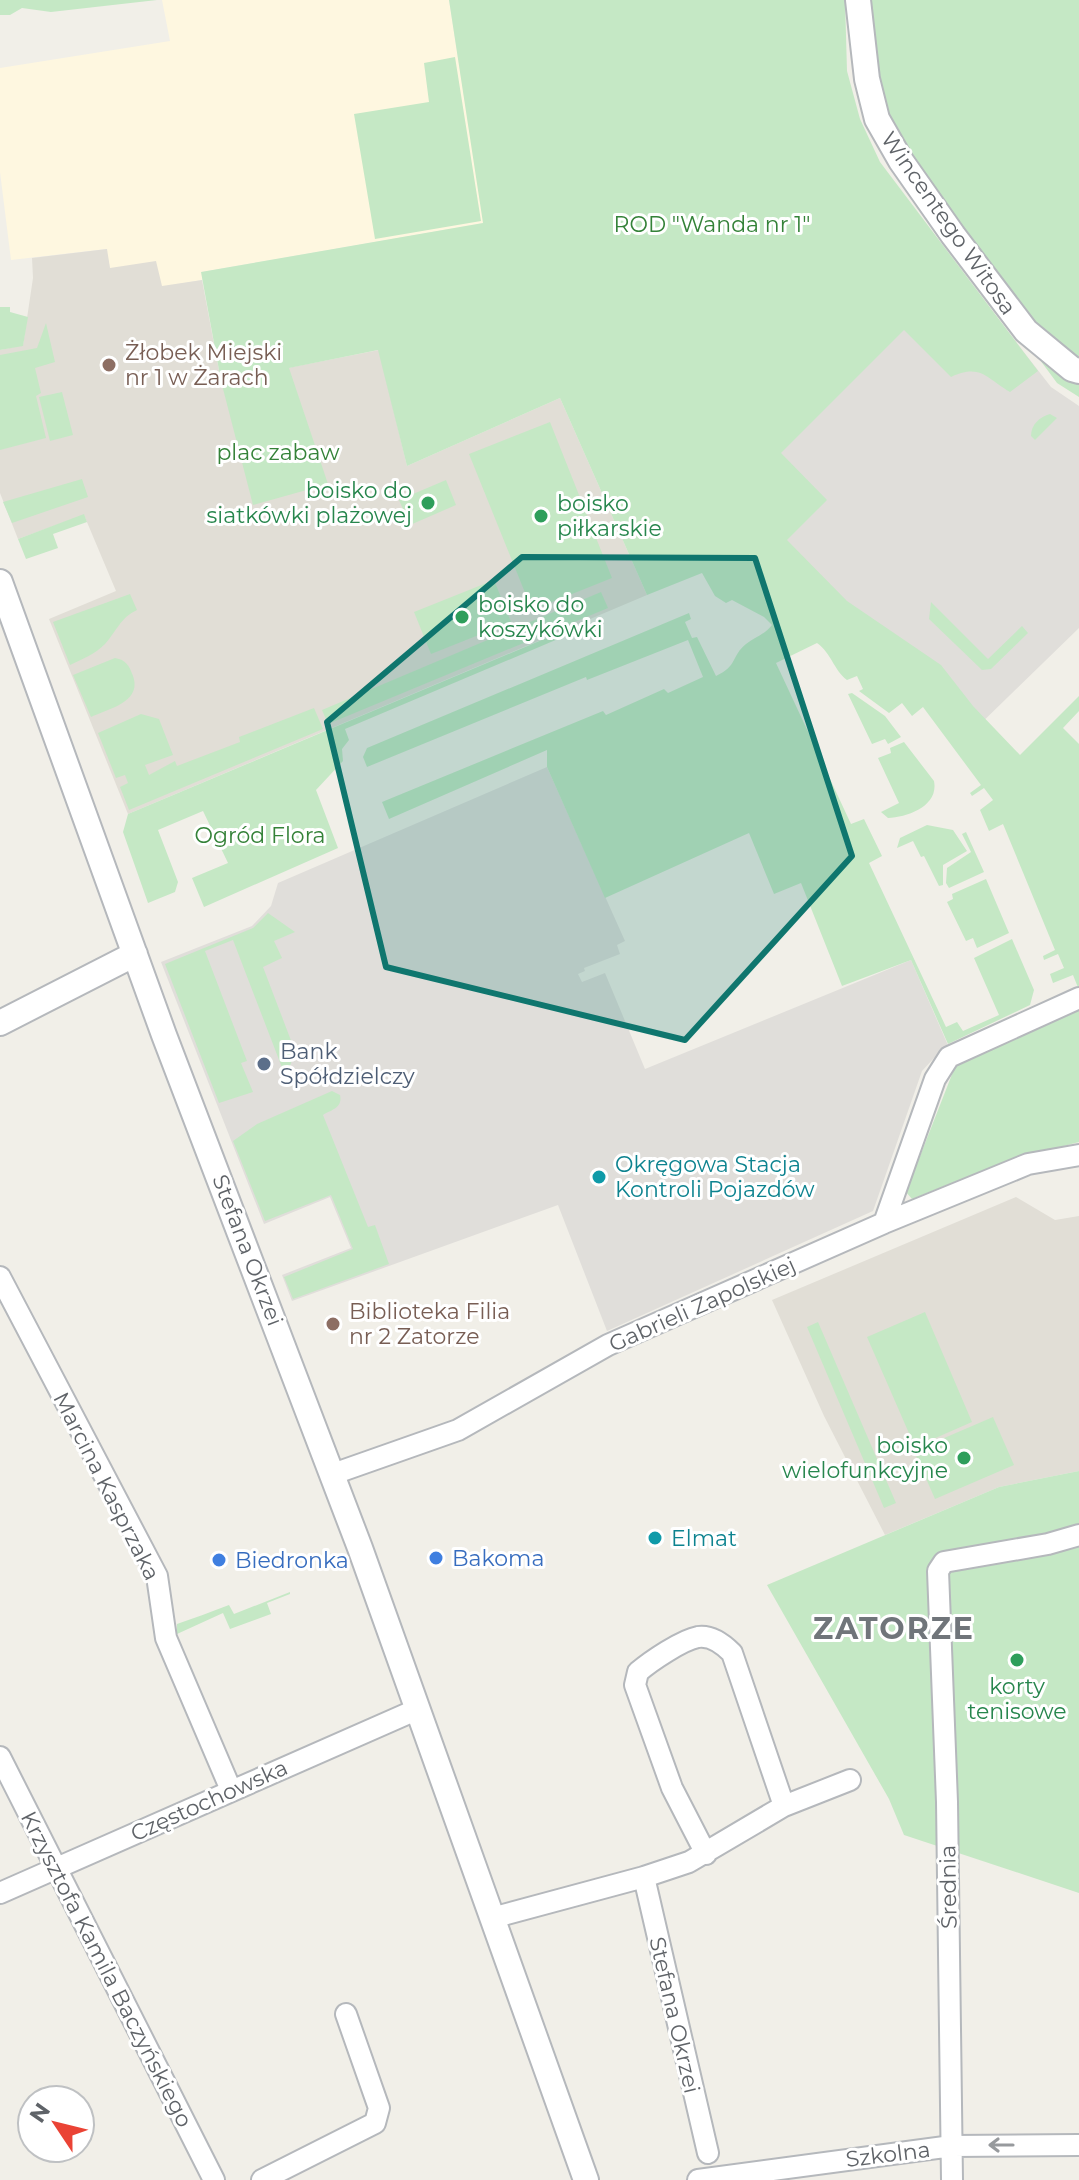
<svg xmlns="http://www.w3.org/2000/svg" width="1079" height="2180" font-family="Montserrat,sans-serif">
<rect width="100%" height="100%" fill="#f1efe8"/>
<path fill="#fef7e0" d="M162 0H449L484 223 202 272V280L161 287 110 268 106 249 11 260 0 172V68L170 41Z"/>
<path fill="#e0deda" d="M960 270 1051 387 1079 406V628L969 735 650 485Z
M547 767 625 941 617 945 620 954 584 968 585 971 578 974 582 982 605 973 645 1069 911 960 950 1050 934 1058 922 1071 873 1211 607 1331 558 1205 292 1301 282 1275 351 1248 330 1197 264 1224 161 962 252 926 271 906 278 883Z"/>
<path fill="#e1ded6" d="M107 249 110 268 156 261 162 286 202 280 221 381 379 350 407 466 560 398 647 595 128 814 49 619 116 591 84 515 18 539 0 493V350L23 345 33 278 32 258Z
M1016 1197 1055 1220 1079 1216V1471L999 1487 885 1535 824 1416 772 1300Z"/>
<path fill="#c5e8c5" d="M0 0H157L51 12 22 8 10 15H0Z
M449 0H845L847 71 860 119 880 162 1038 371 1010 392C987 379 981 363 951 377L904 330 781 453 827 500 787 540 847 601 941 665 973 706 1020 755 1079 696V711L1063 728 1079 744V990L1073 975 1053 983 1050 974 1064 968 1058 954 1044 960 1043 956 1055 950 1003 824 989 831 980 810 993 800 984 788 972 796 970 793 981 785 923 707 912 716 902 703 889 713 859 691 863 689 857 676 847 680C833 669 832 654 817 643L776 663 851 824 864 819 882 856 869 863 946 1027 957 1022 963 1031 999 1015 974 958 1012 939 1034 990 1030 1005 948 1044 911 960 842 986 801 883 774 894 749 833 605 898 547 767V750L389 819 382 802 603 711 606 715 664 689 668 693 703 677 688 640 587 680 586 677 367 767 363 757 367 748 689 613 691 619 685 622 692 638 697 637 716 676C738 666 731 656 746 644 755 637 764 635 772 625L764 617 732 600 726 603 715 596 702 573 647 595 560 398 407 466 378 350 289 368 328 484 253 505 221 381 201 272 483 223Z
M861 0H1079V371L1026 331 880 124Z
M455 57 481 221 375 239 354 114 429 102 424 63Z
M0 307H10V312L28 317 23 346 0 350Z
M46 323 55 362 35 368 41 393 36 396 46 438 0 450V355L37 348Z
M1040 360 1079 385V397L1057 383Z
M62 392 73 435 50 441 39 397Z
M1050 414 1057 418 1035 440 1031 436C1031 424 1040 417 1050 414Z
M550 422 612 578 532 610 469 454Z
M82 479 88 497 12 523 3 502Z
M446 480 456 505 410 525 399 500Z
M84 514 87 522 53 534 58 548 26 559 18 539Z
M494 580 511 622 431 654 414 612Z
M601 592 608 608 328 724 322 710Z
M130 594 137 610C121 617 116 632 105 644 95 654 83 659 70 665L53 622Z
M931 602 988 659 1022 626 1028 633 991 669 982 670 929 619Z
M556 634 558 639 345 729 349 740 342 749 343 761 316 790 338 848 204 907 192 878 228 863 203 811 158 830 178 882 175 892 148 903 123 832 128 814Z
M115 658C126 660 129 665 133 676 142 702 110 708 91 717L73 675Z
M852 693 885 716 901 737 888 744 885 739 872 744 848 694Z
M314 708 323 729 129 810 120 787 128 783 125 775 116 778 98 733 141 714 159 719 173 755 145 765 149 775 175 761 177 766 240 742 239 737Z
M904 742 934 781C939 806 908 817 888 818L881 812 899 803 878 758 891 753 890 748Z
M927 825 953 830 967 851 943 865V885L939 886 924 856 921 857 913 841 897 848 900 838Z
M966 832 984 872 949 888 946 883 947 868 971 852 962 834Z
M986 879 1009 933 977 948 973 938 966 941 947 902 953 899 952 894Z
M268 913 295 932 274 941 282 958 263 967 295 1051 286 1078 233 940 205 951 247 1061 241 1063 253 1092 219 1103 165 964 253 928Z
M1079 1007V1142L1006 1161 912 1199 906 1192 958 1059Z
M332 1091 340 1095C343 1108 331 1110 323 1115L368 1227 375 1225 389 1264 293 1299 284 1277 353 1249 331 1195 265 1221 233 1141 257 1124Z
M925 1312 972 1422 915 1447 867 1337Z
M818 1322 896 1503 884 1508 807 1327Z
M993 1417 1014 1465 935 1499 914 1451Z
M1079 1471V1893L904 1835 889 1799 767 1585 999 1487Z
M290 1592V1594L267 1603 271 1614 230 1629 223 1613 177 1634V1624C194 1618 211 1612 229 1605L234 1614Z"/>
<g fill="none" stroke-linecap="round" stroke-linejoin="round">
<g stroke="#b5b8bc" stroke-width="24">
<path id="minor" d="M884 1223 935 1079 949 1057 1079 998
M0 1277 157 1576 166 1638 231 1790
M333 1474 458 1430 608 1345 884 1223 1028 1164 1079 1155
M0 1757 214 2180
M706 1854 672 1788 635 1685 638 1672C651 1661 682 1640 698 1637 711 1635 724 1645 732 1653L784 1806
M644 1877 708 2153
M0 1893 418 1709
M492 1918 644 1877 689 1862 784 1806 850 1780
M262 2180 375 2123 379 2108 346 2014
M698 2180 952 2146 1079 2145
M952 2180 947 1802 938 1571 944 1562 1048 1544 1079 1535"/>
</g>
<g stroke="#b5b8bc" stroke-width="28">
<path id="tertiary" d="M858 0 867 79 877 119 901 161 953 235 1026 331 1072 369 1079 371
M0 582 164 1035 360 1548 586 2180
M0 1023 135 954"/>
</g>
<use href="#minor" stroke="#fff" stroke-width="20"/>
<use href="#tertiary" stroke="#fff" stroke-width="24"/>
</g>
<defs><path id="oneway-shaft" d="M-6 0H5M1.5-3L5.5 0L1.5 3" fill="none" stroke-width="1.6" stroke-linecap="round" stroke-linejoin="round" transform="scale(2)"/></defs>
<use stroke="#979a9d" href="#oneway-shaft" transform="translate(1001 2145) rotate(180)"/>
<path fill="#0f766e" fill-opacity="0.2" stroke="#0f766e" stroke-width="6" stroke-linejoin="round" d="M522 557 755 558 852 856 685 1040 386 967 327 722Z"/>
<g fill="#8d6e63" stroke="#fff" stroke-width="3">
<circle cx="109" cy="365" r="8"/>
<circle cx="333" cy="1324" r="8"/>
</g>
<g fill="#2e9e5b" stroke="#fff" stroke-width="3">
<circle cx="428" cy="503" r="8"/>
<circle cx="541" cy="516" r="8"/>
<circle cx="462" cy="617" r="8"/>
<circle cx="964" cy="1458" r="8"/>
<circle cx="1017" cy="1660" r="8"/>
</g>
<circle fill="#5c6f8a" stroke="#fff" stroke-width="3" cx="264" cy="1064" r="8"/>
<g fill="#0f9aa8" stroke="#fff" stroke-width="3">
<circle cx="599" cy="1177" r="8"/>
<circle cx="655" cy="1538" r="8"/>
</g>
<g fill="#3f7fe0" stroke="#fff" stroke-width="3">
<circle cx="436" cy="1558" r="8"/>
<circle cx="219" cy="1560" r="8"/>
</g>
<g text-anchor="middle" stroke-width="6" stroke-linejoin="round" paint-order="stroke">
<g font-size="22" fill="#5f6368" stroke="#fff">
<text transform="translate(949 223) rotate(55)" y="8">Wincentego Witosa</text>
<text transform="translate(248 1250) rotate(69)" y="8">Stefana Okrzei</text>
<text transform="translate(702 1304) rotate(-24)" y="8">Gabrieli Zapolskiej</text>
<text transform="translate(107 1486) rotate(63)" y="8">Marcina Kasprzaka</text>
<text transform="translate(209 1800) rotate(-24)" y="8">Częstochowska</text>
<text transform="translate(948 1887) rotate(-91)" y="8">Średnia</text>
<text transform="translate(107 1969) rotate(63)" y="8">Krzysztofa Kamila Baczyńskiego</text>
<text transform="translate(675 2015) rotate(77)" y="8">Stefana Okrzei</text>
<text transform="translate(888 2154) rotate(-7)" y="8">Szkolna</text>
</g>
<g font-size="22" fill="#348238" stroke="#fff">
<text x="712" y="232">ROD "Wanda nr 1"</text>
<text x="278" y="460">plac zabaw</text>
<text x="260" y="843">Ogród Flora</text>
</g>
<g font-size="22" fill="#785e54" stroke="#fff" text-anchor="start">
<text x="125" y="360">Żłobek Miejski<tspan x="125" dy="25">nr 1 w Żarach</tspan></text>
<text x="349" y="1319">Biblioteka Filia<tspan x="349" dy="25">nr 2 Zatorze</tspan></text>
</g>
<g font-size="22" fill="#27864d" stroke="#fff" text-anchor="end">
<text x="412" y="498">boisko do<tspan x="412" dy="25">siatkówki plażowej</tspan></text>
<text x="557" y="511" text-anchor="start">boisko<tspan x="557" dy="25">piłkarskie</tspan></text>
<text x="478" y="612" text-anchor="start">boisko do<tspan x="478" dy="25">koszykówki</tspan></text>
<text x="948" y="1453">boisko<tspan x="948" dy="25">wielofunkcyjne</tspan></text>
<text x="1017" y="1694" text-anchor="middle">korty<tspan x="1017" dy="25">tenisowe</tspan></text>
</g>
<g font-size="22" fill="#4e5e75" stroke="#fff" text-anchor="start">
<text x="280" y="1059">Bank<tspan x="280" dy="25">Spółdzielczy</tspan></text>
</g>
<g font-size="22" fill="#0d838f" stroke="#fff" text-anchor="start">
<text x="615" y="1172">Okręgowa Stacja<tspan x="615" dy="25">Kontroli Pojazdów</tspan></text>
<text x="671" y="1546">Elmat</text>
</g>
<g font-size="22" fill="#366cbe" stroke="#fff" text-anchor="start">
<text x="452" y="1566">Bakoma</text>
<text x="235" y="1568">Biedronka</text>
</g>
<g font-size="30" font-weight="bold" letter-spacing="2" fill="#70757a" stroke="#fff">
<text x="894" y="1639">ZATORZE</text>
</g>
</g>
<g transform="translate(56 2124) rotate(305)"><circle r="38" fill="#ffffff" stroke="#bfc1c3" stroke-width="2"/>
<path d="M0-6L14 30L0 20L-14 30Z" fill="#ea4335"/>
<text y="-12" font-size="22" font-weight="bold" text-anchor="middle" fill="#5f6368">N</text>
</g>
</svg>
